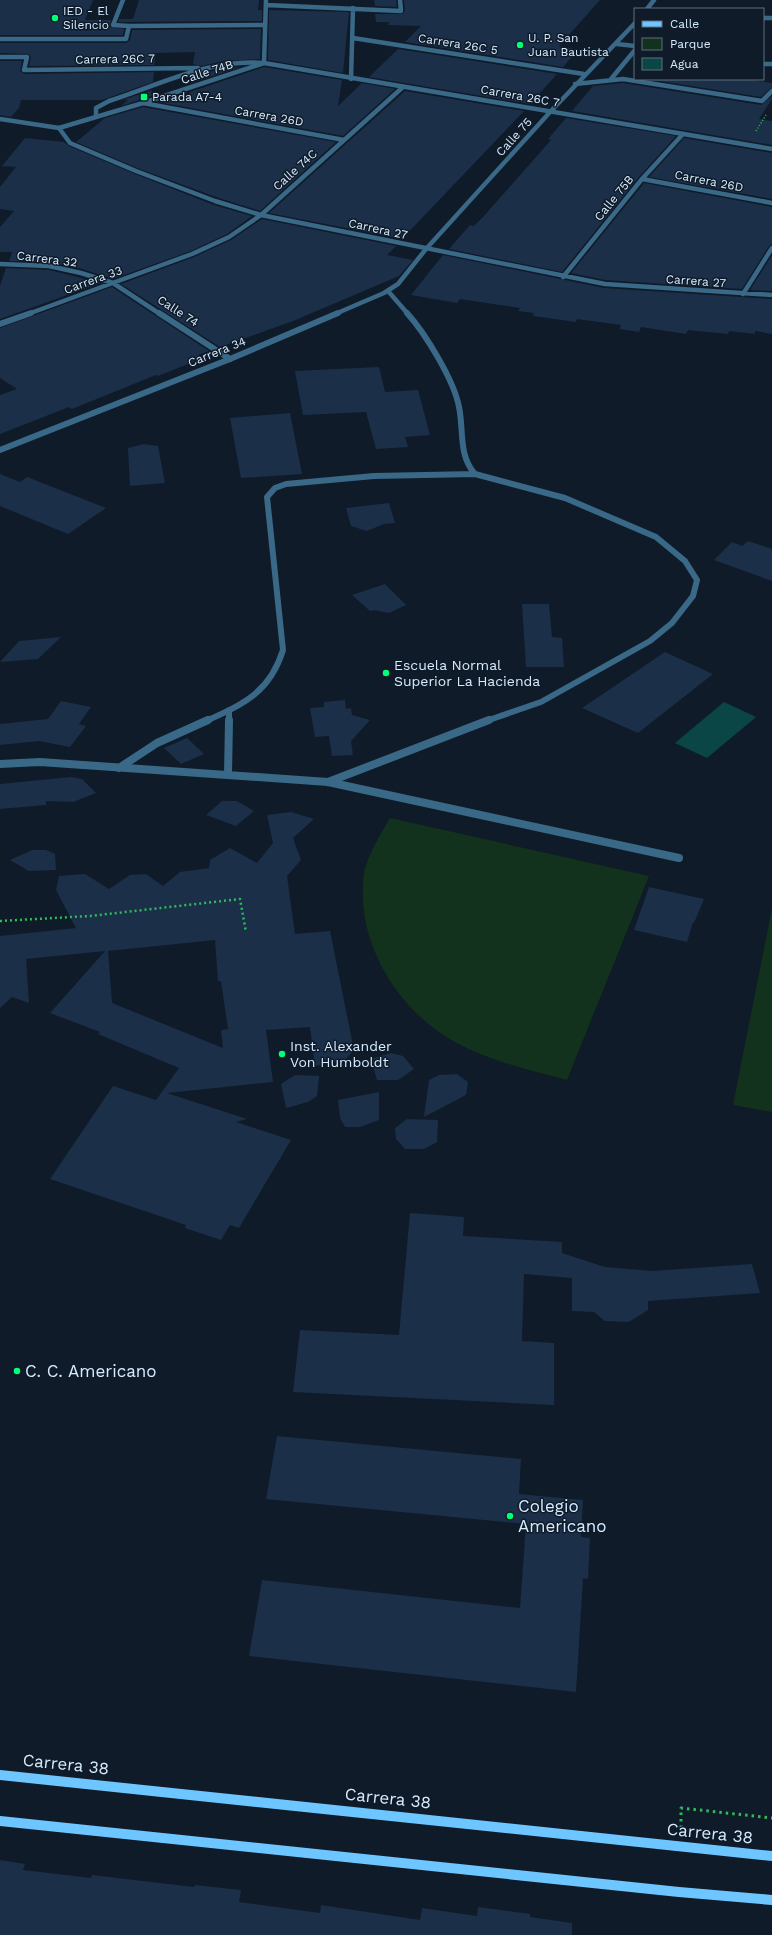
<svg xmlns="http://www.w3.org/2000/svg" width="772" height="1935" font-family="'Work Sans',sans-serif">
<rect width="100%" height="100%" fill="#0f1b28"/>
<path fill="#12321d" d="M390 818 649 876 567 1080C529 1070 490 1061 455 1042 403 1014 361 951 363 891 363 885 363 878 364 872 369 853 380 835 390 818Z
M772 908V1112L733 1105Z"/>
<path fill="#0a4646" d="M724 702 756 717 707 758 675 743Z"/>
<path fill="#1b2f49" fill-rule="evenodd" d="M0 0H93L85 20H111L110 27 124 29 123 35H0Z
M139 0H259L258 10H262V21L118 22 119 19H133Z
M374 0H396L397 7 375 6Z
M404 0H600L559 46 578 50 563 67 405 42 421 26 388 25 389 22H376L375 14H402L405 11Z
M269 10 349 12 343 73 268 60Z
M261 29 260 59 224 61 201 66 193 64 195 52 156 53 154 65 29 66 31 57 29 54 0 53V43H126L130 40 132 30Z
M398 49 557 74 530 104 369 77Z
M0 61H22L20 71 24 74 154 72 153 82 102 100H21L19 108 11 117 0 115Z
M241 67 191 83 192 76 225 68Z
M264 67 342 80 338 106 362 83 395 89 343 136 158 102 170 98 188 101 190 92Z
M647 79H746L772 83V87L761 97Z
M623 83 761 105 772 96V99L759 119 772 121V145L572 111 593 86Z
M152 90 151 95H154L121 106 128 100H123Z
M405 91 524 111 402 239 269 213Z
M143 107 336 142 260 211 216 197 137 168 76 142 105 118Z
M566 118 676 136 639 177 562 272 449 249 470 225 474 226 483 217 551 140 548 139Z
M25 138 64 142 69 146 135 174 214 205 252 216 227 234 191 251 113 279 82 269 50 262 9 261 12 252H0V227L14 211 0 209V187L16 167 2 166Z
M684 138 772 153V199L649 177Z
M644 183 772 207V244L769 246 742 289 605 280 571 273Z
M262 219 396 246 387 255 413 260 399 276 293 321 220 347 121 284 194 257 231 240Z
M443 255 604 288 772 299V334L755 331V334L729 331 728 334 688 330 686 334 641 327 639 332 620 329 621 325 577 319 576 322 533 316 534 313 518 311 520 308 460 299 457 303 411 295Z
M772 255V291L750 290Z
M6 268 49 270 101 283 0 319V286Z
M112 287 209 351 198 355 203 358 158 376 156 375 72 409 69 407 0 434V395L17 389 0 378V328Z
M379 367 385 392 418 390 430 435 405 437 408 447 376 449 366 412 303 415 295 371Z
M290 413 302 474 241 478 230 418Z
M144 444 158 446 165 483 130 486 128 448Z
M0 474 20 482 27 477 106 508 68 534 0 506Z
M389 503 395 523 384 524 367 531 351 526 346 508Z
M748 541 772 549V581L714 560 732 542 742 546Z
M385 584 406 605 389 613 374 610 370 611 352 595Z
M522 604H549L552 637 562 638 564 667H526Z
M61 637 38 659 0 662 19 641Z
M665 652 713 674 638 733 582 708Z
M345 700 346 709 351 708 352 715 370 720 351 741 353 755 332 756 329 736 315 737 310 708 324 707V702Z
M61 701 91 707 79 724 86 726 70 747 39 741 0 745V724L48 719Z
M187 738 204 754 181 764 164 748Z
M71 777 82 779 96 793 73 802 46 801V805L0 809V784Z
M222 801H237L254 811 236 826 206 815Z
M291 812 314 819 293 838 301 860 287 876 295 934 330 931 354 1050 345 1060 315 1066 310 1027 266 1030 273 1082 167 1093 247 1119 236 1122 291 1140 239 1228 230 1225 221 1240 185 1228 186 1225 50 1179 113 1086 156 1100 179 1068 98 1034 100 1032 50 1013 105 951 26 959 29 1003 12 997 0 1008V936L76 928 56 890 59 876 85 874 109 889 130 875 146 874 163 886 180 872 209 868 210 860 230 848 257 863 273 843 267 815ZM215 940 218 981H221L228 1029 221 1030 223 1048 112 1003 108 951Z
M32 850H46L55 854 56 870 29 871 10 860Z
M649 887 704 899 694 923 693 922 687 942 634 930Z
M391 1053 403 1056 414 1069 398 1080H377L371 1059Z
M457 1074 468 1082 466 1095 424 1117 429 1080 439 1075Z
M295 1075 319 1076 317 1096 308 1102 286 1108 281 1084Z
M379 1092V1120L360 1127H345L340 1118 338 1100Z
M407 1119 438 1120 437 1142 424 1149H405L396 1139 395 1128Z
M410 1213 464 1217 463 1236 562 1242V1253L605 1267 652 1271 752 1264 760 1293 648 1301V1310L629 1322 605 1321 594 1312 572 1311V1278L524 1274 522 1341 554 1343V1405L293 1392 300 1330 399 1335Z
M277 1436 521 1459 519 1494 583 1500 581 1537 590 1538 588 1579 583 1578 576 1692 249 1656 262 1580 520 1608 526 1524 266 1499Z
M0 1860 25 1864 23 1870 91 1878 92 1875 194 1887 195 1885 241 1890 239 1902 320 1913 321 1905 420 1920 422 1908 477 1916 478 1907 530 1914V1917L572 1923V1935H0Z"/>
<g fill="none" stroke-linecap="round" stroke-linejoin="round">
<path stroke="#2ebb59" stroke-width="1.5" stroke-dasharray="1 2" stroke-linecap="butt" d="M756 131 766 115"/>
<path stroke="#2ebb59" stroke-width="2.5" stroke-dasharray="2 3" stroke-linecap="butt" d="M0 921 90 916 240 899 246 932"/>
<path stroke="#2ebb59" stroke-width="3" stroke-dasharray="2.5 4" stroke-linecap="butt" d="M681 1828V1808L772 1818"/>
<path stroke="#3a6887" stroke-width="4.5" d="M611 79 635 50
M388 291 408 314"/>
<path stroke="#3a6887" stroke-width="6" d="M407 313C425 333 454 380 459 407 464 430 458 455 475 474L565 498 656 537 685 561 697 580 693 596 672 623 650 641 541 702 486 721
M206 721C244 704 270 692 283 650L267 497 275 488 286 484 374 476 475 474
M229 721V710"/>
<path stroke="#3a6887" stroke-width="8" d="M0 764 40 762 328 782 679 858
M119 768 157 743 208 720
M228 775 229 720
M328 782 489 720"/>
<path stroke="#3a6887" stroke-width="4.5" d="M266 5 401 11 400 0
M647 9 654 0
M763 18H772
M129 26 265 25
M353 38 584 74
M0 39H126L129 26 113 25 123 0
M617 44 635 46
M0 57H27L24 70 198 68
M763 64H772
M351 79 353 8
M575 84 623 79 762 101 772 91
M143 103 344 140
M551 111 635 23
M96 117V108L109 101C159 85 211 58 264 63L266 0
M59 128 70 143 136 171 215 201 261 215 605 284 772 295
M642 179 772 203
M0 264 49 266 81 273 113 283 160 314
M563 277 642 179 683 134
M743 294 772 248
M28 314 192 254 229 237 261 215 403 87"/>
<path stroke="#3a6887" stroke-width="6" d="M159 313 230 359
M0 324 31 313
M0 450 230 359"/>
<path stroke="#3a6887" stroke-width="4.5" d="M0 119 59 128 143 103 264 63 772 149
M335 314 384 293 398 284 426 249 551 111"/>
<path stroke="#3a6887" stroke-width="6" d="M230 359 338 313"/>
<path stroke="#6dc6ff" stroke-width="10" d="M0 1775 772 1856
M0 1821 679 1892 772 1900"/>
</g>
<g fill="#02ff78" stroke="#0f1b28" stroke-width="1.5">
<circle cx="55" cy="18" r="4"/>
<circle cx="520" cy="45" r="4"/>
<rect x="140" y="93" width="8" height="8" rx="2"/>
<circle cx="386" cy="673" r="4"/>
<circle cx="282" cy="1054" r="4"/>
<circle cx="17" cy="1371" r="4"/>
<circle cx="510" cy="1516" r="4"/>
</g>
<g text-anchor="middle" stroke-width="3" stroke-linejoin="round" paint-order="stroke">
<g font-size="12" fill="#d6ebff" stroke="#0f1b28" text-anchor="start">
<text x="63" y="15">IED - El<tspan x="63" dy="14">Silencio</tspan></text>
<text x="528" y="42">U. P. San<tspan x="528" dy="14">Juan Bautista</tspan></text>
<text x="152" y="101">Parada A7-4</text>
</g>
<g font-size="12" fill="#d6ebff" stroke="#0f1b28">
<text transform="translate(458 44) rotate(9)" y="4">Carrera 26C 5</text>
<text transform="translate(115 59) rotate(-1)" y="4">Carrera 26C 7</text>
<text transform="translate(207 72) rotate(-18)" y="4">Calle 74B</text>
<text transform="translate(520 96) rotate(10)" y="4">Carrera 26C 7</text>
<text transform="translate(269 116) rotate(10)" y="4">Carrera 26D</text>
<text transform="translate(514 137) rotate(-48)" y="4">Calle 75</text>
<text transform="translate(295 170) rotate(-42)" y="4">Calle 74C</text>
<text transform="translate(709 181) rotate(11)" y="4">Carrera 26D</text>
<text transform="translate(614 198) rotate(-51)" y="4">Calle 75B</text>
<text transform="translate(378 229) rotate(12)" y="4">Carrera 27</text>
<text transform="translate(47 259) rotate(7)" y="4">Carrera 32</text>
<text transform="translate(93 280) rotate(-20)" y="4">Carrera 33</text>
<text transform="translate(696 281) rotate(4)" y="4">Carrera 27</text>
<text transform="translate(178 311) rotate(33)" y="4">Calle 74</text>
<text transform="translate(217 352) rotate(-22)" y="4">Carrera 34</text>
</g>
<g font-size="14" fill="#d6ebff" stroke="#0f1b28" text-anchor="start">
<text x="394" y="670">Escuela Normal<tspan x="394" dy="16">Superior La Hacienda</tspan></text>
<text x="290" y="1051">Inst. Alexander<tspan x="290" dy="16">Von Humboldt</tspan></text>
</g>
<g font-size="17" fill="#d6ebff" stroke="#0f1b28" text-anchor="start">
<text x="25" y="1377">C. C. Americano</text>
<text x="518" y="1512">Colegio<tspan x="518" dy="20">Americano</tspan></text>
</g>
<g font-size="17" fill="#d6ebff" stroke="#0f1b28">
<text transform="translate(66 1764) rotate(6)" y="6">Carrera 38</text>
<text transform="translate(388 1798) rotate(6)" y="6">Carrera 38</text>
<text transform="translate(710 1833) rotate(6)" y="6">Carrera 38</text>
</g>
</g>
<rect x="634" y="8" width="130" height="72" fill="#0f1b28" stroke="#5f6e7e"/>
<rect x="642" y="21" width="20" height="6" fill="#6dc6ff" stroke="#5f6e7e"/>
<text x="670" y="28" font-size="12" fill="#d6ebff">Calle</text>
<rect x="642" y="38" width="20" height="12" fill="#12321d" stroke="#5f6e7e"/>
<text x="670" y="48" font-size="12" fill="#d6ebff">Parque</text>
<rect x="642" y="58" width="20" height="12" fill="#0a4646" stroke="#5f6e7e"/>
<text x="670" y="68" font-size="12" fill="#d6ebff">Agua</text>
</svg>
